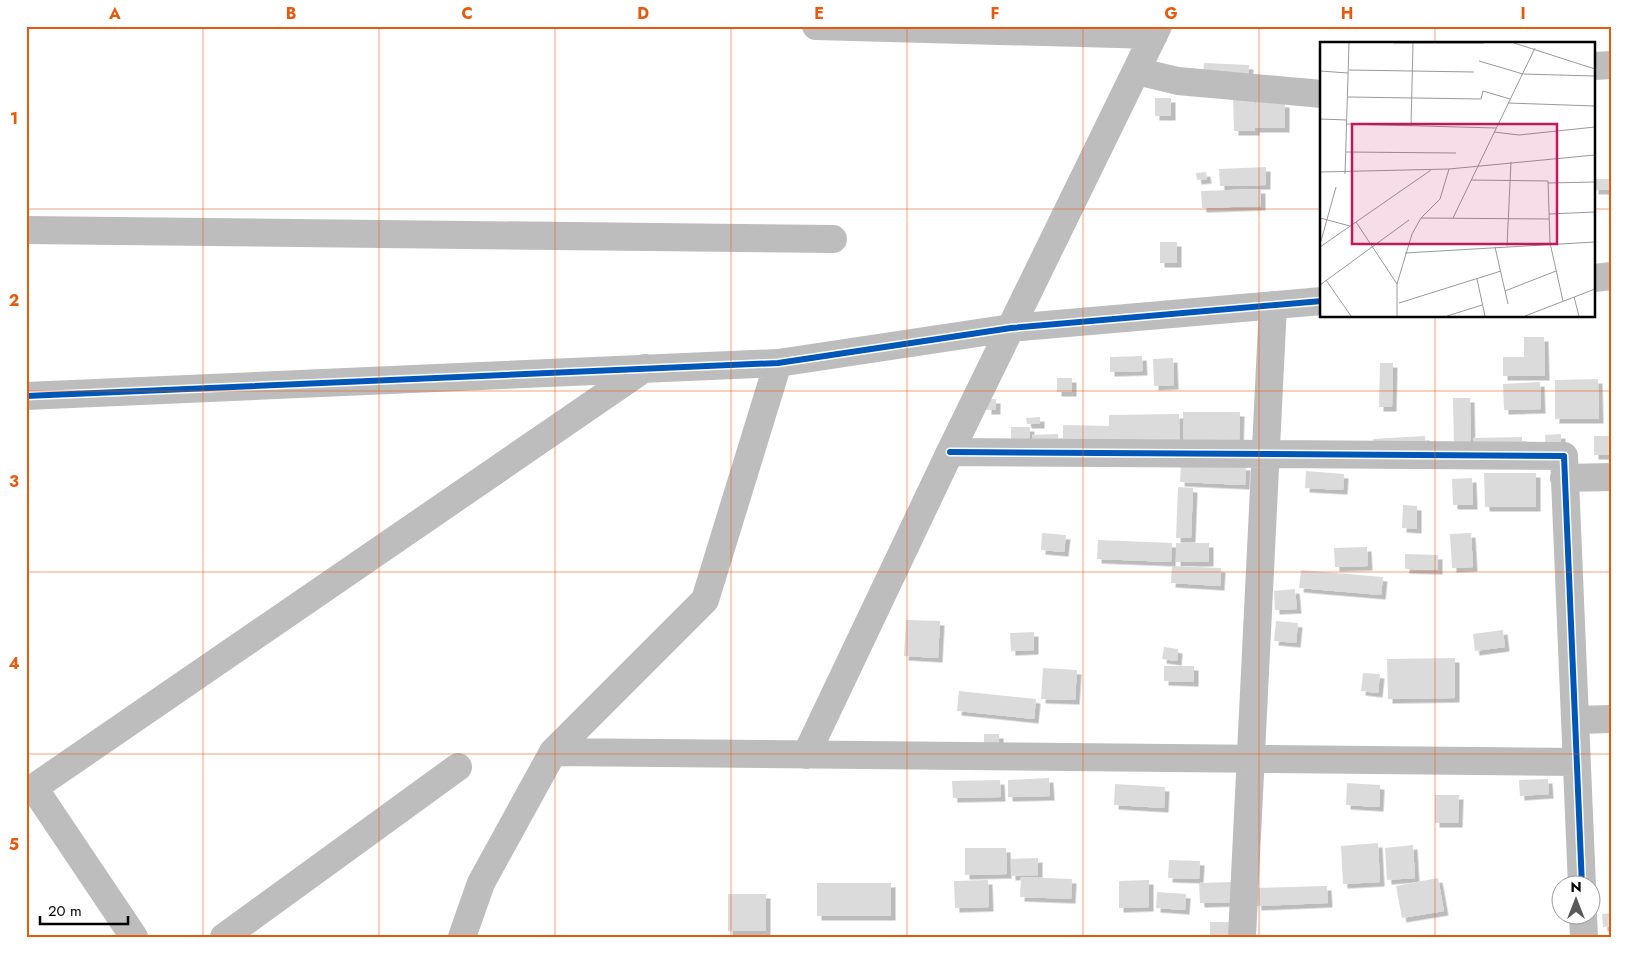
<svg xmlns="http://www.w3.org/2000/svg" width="1638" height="963" font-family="Jost,sans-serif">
<defs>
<filter id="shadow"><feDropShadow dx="4.5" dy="4.5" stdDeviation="0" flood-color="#0004"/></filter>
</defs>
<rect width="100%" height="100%" fill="#fff"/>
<path fill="#dbdbdb" filter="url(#shadow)" d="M1204 63 1249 65 1248 85 1202 83Z
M1255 94V115L1256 102 1285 103V128H1255V131H1234L1233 95Z
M1155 98H1171V116H1155Z
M1266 167V185L1220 186 1219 169Z
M1206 172 1207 179 1197 180 1196 173Z
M1594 179H1610L1611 190H1594Z
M1261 189V206L1202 208 1201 191Z
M1160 242H1177V263H1160Z
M1524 337H1544L1545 376H1503V357H1524Z
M1142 356 1143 371 1110 372V357Z
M1173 358 1174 385 1154 386 1153 359Z
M1380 363H1393L1392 407H1379Z
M1057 378H1072V392H1057Z
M1598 379 1599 419H1555V380Z
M1540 382 1541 409 1504 410 1503 384Z
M1453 398H1470L1471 446H1454Z
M987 399H996V410H987Z
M1183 412H1240L1239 446 1183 445Z
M1179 414 1180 446 1063 443V425L1109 426V415Z
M1040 417V424H1027L1026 418Z
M1011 427H1030V445L1011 444Z
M1058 434 1059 446H1033L1032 435Z
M1561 434V451H1546L1545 435Z
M1425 436 1426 456 1374 458 1373 439Z
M1594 436H1612V455H1594Z
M1522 437V452L1474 453 1473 438Z
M1181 463 1246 466 1245 485 1180 482Z
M1306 471 1344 474 1343 490 1305 488Z
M1484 473H1536V507H1485Z
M1472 478 1473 505H1453L1452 479Z
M1178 487 1193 488 1191 538H1176Z
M1403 505 1417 506V529L1402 528Z
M1042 533 1066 535 1064 552 1041 550Z
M1471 533 1473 567 1452 568 1450 534Z
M1098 540 1172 543 1171 562 1097 559Z
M1176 543H1209V562H1176Z
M1367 547 1368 566 1335 567 1334 548Z
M1405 554 1438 555V570L1405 569Z
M1172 566 1221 568 1220 586 1171 583Z
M1301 570 1383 577 1381 595 1299 588Z
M1295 589 1297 609 1275 610 1274 591Z
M906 620 940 621 938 658 904 656Z
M1276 621 1298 623 1296 643 1274 641Z
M1503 630 1505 647 1475 651 1473 634Z
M1034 632V650L1011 651 1010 633Z
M1164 647 1178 649 1177 661 1162 659Z
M1455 658V698L1388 699 1387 659Z
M1164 666H1194V682L1164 681Z
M1043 668 1077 670 1075 700 1041 699Z
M1363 673 1380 674 1378 693 1361 691Z
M959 691 1036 699 1034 719 957 711Z
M984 734H999V752H984Z
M1049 778 1050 796 1008 797V780Z
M1548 779 1549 794 1520 796 1519 780Z
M1000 780 1001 797 953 798 952 781Z
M1347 783 1380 785 1379 807 1346 805Z
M1115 784 1165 787 1164 808 1114 805Z
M1435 795H1459L1458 823H1435Z
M1378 843 1380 882 1343 884 1341 846Z
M1413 845 1415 878 1387 880 1385 848Z
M965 848H1006L1007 874 965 875Z
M1038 858V875L1011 876V859Z
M1169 860 1200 861 1199 879 1168 878Z
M1021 877 1072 879 1071 899 1020 897Z
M1438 878 1444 911 1402 918 1396 886Z
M988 880 989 907 955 908 954 881Z
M1149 880V907L1119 908V881Z
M1234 882 1235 902 1200 903 1199 883Z
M817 883H891V916H817Z
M1327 886 1328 903 1257 906 1256 888Z
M1157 892 1186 894 1185 910 1156 908Z
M728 894H766V931H728Z
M1612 913V926L1603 927 1602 914Z
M1210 922H1231V937H1210Z"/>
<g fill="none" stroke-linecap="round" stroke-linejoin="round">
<path stroke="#bdbdbd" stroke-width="28" d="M816 26 1154 35
M1594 66 1612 65
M1136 71 1178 81 1322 94
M26 230 833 239
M1594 278 1612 276
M26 396 778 363 1011 328 1322 301
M950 452 1564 456 1582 886
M1564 478 1612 477
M1575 720 1612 719
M553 752 1576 762
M806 755 950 452 1158 26
M34 788 134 937
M26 793 645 368
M1583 916 1584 937
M224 937 458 767
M462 937 481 883 553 752 705 600 778 363
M1242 937 1273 305"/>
<g stroke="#fff" stroke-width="9">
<path id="cycleway" d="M26 396 778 363 1011 328 1322 301
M950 452 1564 456 1582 886"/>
</g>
<use href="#cycleway" stroke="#0057b8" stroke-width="6"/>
</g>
<path fill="none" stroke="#e8590c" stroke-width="1" stroke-opacity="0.55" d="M203 26V937M379 26V937M555 26V937M731 26V937M907 26V937M1083 26V937M1259 26V937M1435 26V44M26 209H1322M1594 209H1612M1435 316V937M26 391H1612M26 572H1612M26 754H1612"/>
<g transform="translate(1320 42)">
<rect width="275" height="275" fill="#fff"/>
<path fill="none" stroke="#999" stroke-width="1" d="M74 1H164M194 1 275 27M159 19 203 32 275 34M29 28 154 30M0 29 28 31M28 55 161 57 163 49 190 57M188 61 275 64M0 77 27 78M27 82 176 86M91 84 93 1M174 90 199 93 275 85M26 110 136 111M0 130 129 127 275 113M25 132 29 1M151 138 228 139 230 201 243 259M228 141 275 140M229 172 275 170M0 176 30 184M101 176 229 177M133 176 215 6M36 180 77 242M1 199 16 145M187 204 191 120M0 205 111 128M175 205 188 262M85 211 275 200M157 237 165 274M6 238 31 274M0 243 89 178M185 249 236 229M254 255 259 274M79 261 181 229M77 274V242L92 192 101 176 120 157 129 127M127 274 162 263M205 274 275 247"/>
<path fill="#c2185b" fill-opacity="0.15" stroke="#c2185b" stroke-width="2.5" d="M32 82H237V202H32Z"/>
<rect width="275" height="275" fill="none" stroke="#000" stroke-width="2.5"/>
</g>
<rect width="1638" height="963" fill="none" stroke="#ffffff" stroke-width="55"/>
<g transform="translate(1576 900)"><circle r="24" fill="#ffffff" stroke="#999999"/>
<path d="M0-4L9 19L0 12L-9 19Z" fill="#595959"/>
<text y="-8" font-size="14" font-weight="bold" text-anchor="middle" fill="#000000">N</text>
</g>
<path d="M40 916v8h88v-8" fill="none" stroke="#000000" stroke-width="2.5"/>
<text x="48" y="916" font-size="15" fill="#000000" stroke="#ffffff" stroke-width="4" paint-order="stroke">20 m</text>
<rect x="28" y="28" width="1582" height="908" fill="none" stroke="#e8590c" stroke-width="2"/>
<g font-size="16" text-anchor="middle" font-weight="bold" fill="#e8590c">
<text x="115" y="19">A</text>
<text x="291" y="19">B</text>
<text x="467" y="19">C</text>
<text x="643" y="19">D</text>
<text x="819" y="19">E</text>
<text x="995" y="19">F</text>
<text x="1171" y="19">G</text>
<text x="1347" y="19">H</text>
<text x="1523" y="19">I</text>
<text x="14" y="124">1</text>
<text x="14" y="306">2</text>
<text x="14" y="487">3</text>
<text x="14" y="669">4</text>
<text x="14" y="850">5</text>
</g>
</svg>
